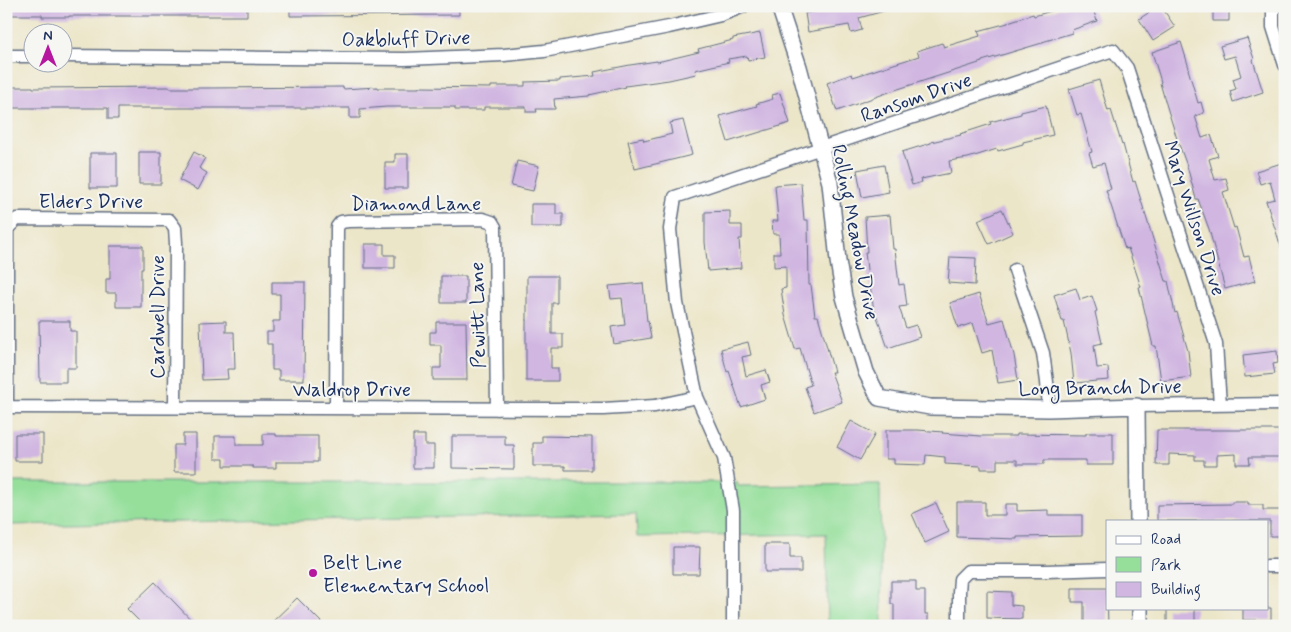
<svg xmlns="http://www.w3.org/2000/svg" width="1291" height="632" font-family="Mynerve,sans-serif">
<rect width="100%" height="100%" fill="#f6f6f2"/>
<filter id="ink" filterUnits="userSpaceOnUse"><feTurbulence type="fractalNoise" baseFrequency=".02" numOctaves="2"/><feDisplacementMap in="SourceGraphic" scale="10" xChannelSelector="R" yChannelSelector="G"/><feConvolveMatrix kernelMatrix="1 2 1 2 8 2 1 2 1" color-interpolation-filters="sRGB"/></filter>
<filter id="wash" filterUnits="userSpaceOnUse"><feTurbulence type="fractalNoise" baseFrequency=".0096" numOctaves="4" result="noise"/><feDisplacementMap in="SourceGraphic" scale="20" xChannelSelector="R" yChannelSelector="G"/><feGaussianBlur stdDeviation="1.12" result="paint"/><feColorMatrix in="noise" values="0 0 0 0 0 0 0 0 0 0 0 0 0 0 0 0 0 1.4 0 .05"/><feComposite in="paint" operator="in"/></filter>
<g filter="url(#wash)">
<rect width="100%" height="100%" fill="#ece6c9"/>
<path fill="#95df9b" stroke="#58877c" d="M6 482H737L738 486 880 484 882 626H828L826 534 637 537 636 514 6 525Z"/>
<g id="blocks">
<path fill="#d0b6e1" d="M7 6H247V16H69V17H42V15H7Z
M290 6H459V15L290 16Z
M843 6H891V9L859 18 862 30 851 33 849 25 808 32 805 13 843 8Z
M1068 6H1092L1097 21 1072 30V33L1042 42V43L982 61V62L892 91 837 111 827 83 852 74 853 77 919 56 917 51 942 43 944 47 980 36 978 31 1008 23V22L1033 14 1034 16Z
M1159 6H1161L1175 27 1153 41 1139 19Z
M1213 6H1229V21H1213Z
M760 33 765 57 748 60 747 56 728 59 729 62 695 70 696 74 669 80 625 86 626 87 589 95V96L554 99 555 109H536L537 112H526V107H484V110H455V107H387L360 109V118H350V108H118V119H108V108H6V87H33V88L170 87V88H205L343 87V89L377 87V88H420V87L491 88V86H525V82L560 81V79L595 76 594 72 630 65 657 61V62L699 52 698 49 733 40V38Z
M1247 38 1254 59 1253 60 1263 92 1233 102 1230 91 1236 89 1233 79 1241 76 1235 56 1224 59 1220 46Z
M1181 42 1189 68 1188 69 1198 103 1201 102 1204 113 1195 116 1202 138 1211 135 1218 156 1209 159 1215 180 1226 178 1229 190 1223 192 1234 228 1236 227 1244 257 1249 256 1255 281 1225 289 1209 229 1198 199H1196L1187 166 1177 139 1167 107 1160 83 1161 82 1152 52Z
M1099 80 1108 111 1111 110 1122 145 1123 144 1133 182 1135 181 1166 281H1168L1175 313 1177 312 1188 351 1191 377 1161 381 1156 346H1153L1147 321 1139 287H1141L1128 248 1125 249 1106 190 1111 189 1104 163 1093 166 1089 153 1092 152 1081 114 1077 115 1069 89Z
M780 93 790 123 728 142 720 116 757 106 756 104 773 99 772 95Z
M1046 106 1053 135 1023 142V144L998 151 997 149 968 158 949 161 951 173 921 179 922 182 912 185 902 152 931 143V142L961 135 960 134 991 124 990 122 1021 114V112Z
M683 120 692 155 635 169 628 141 643 138 644 141 672 134 670 123Z
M139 152H161V184H139Z
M194 152 205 158 199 168 207 173 198 190 179 180Z
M90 153H117V188H90Z
M395 154H408V188H385V162H395Z
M517 161 539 166 533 191 511 186Z
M1285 162V253H1283L1266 201 1275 199 1270 181 1260 184 1256 171Z
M884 165 889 192 862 197 857 170Z
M801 183 804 220H808L809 285H811L815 316H818L834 372H831L842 402 814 412 805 387 811 385 800 348 795 349 785 315 781 289 786 288V266L774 267V253H780L779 234H773L772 221H778L775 185Z
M531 204H556V214H563V227H531Z
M1002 209 1013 233 989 244 978 220Z
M730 211V225H742V239H739L741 268 708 271 705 242V212Z
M890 215 893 249H895L899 285 904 284 907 306 899 307 906 328 916 325 920 337 888 348 875 311H874L869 279H868L865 252H867L865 217Z
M365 244H384V255H395V268H365Z
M110 246H143V269H141V307H116V293H106V279H110Z
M950 257 976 258 975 285 948 283Z
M441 276H466V303H441Z
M527 276H557V303H552V334H563V348H551V368H558V381H526V320H527Z
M272 282H305L304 380H279V370H272V344H267V332H273V321H280V294H272Z
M643 283 647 321H648L651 338 614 344 611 327 625 325 622 298 611 299 609 286Z
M1076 288 1080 300 1092 296 1097 311 1095 312 1102 343 1094 345 1097 368 1108 367 1109 380 1074 383 1071 353 1064 321H1062L1054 295Z
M979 294 989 323 1004 319 1014 355 1018 380 998 383 992 350 982 353 973 323 958 328 950 303Z
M39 321H70V331H76V368H66V382H40Z
M226 321V332H234L235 369H227L228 379 202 380 200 322Z
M436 322H466L467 380H433V368H441V345H430V332H436Z
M748 342 751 355 742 357 746 376 766 370 770 382 761 385 765 399 741 407 729 371 727 372 721 349Z
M1277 351 1278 363 1273 364 1275 374 1245 377 1243 355Z
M851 421 875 434 860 460 837 447Z
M886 430H918L943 432 942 433 981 436H1017V434L1086 435V433H1113V465H1086V460H1044V464H1017V460H997V469H981V466L945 464V457L926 455 925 465 894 464V459H886Z
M1157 430H1279V457H1249L1250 464H1236V454L1217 455V465H1204V460H1195V455L1169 454V465H1156Z
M15 434H43V461H15Z
M183 434H196V472H174V445H183Z
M263 434H276V436H318V462H276V468H253V466H224V459H215V436H236V445H263Z
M413 435H425V445H434V468H413Z
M452 436H505V445H514V469L452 468Z
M542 436 592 437V470H565V466H533V443H542Z
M957 502H985V515H1005V504H1017V511L1048 510V515H1082V536L1017 537V539L957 537Z
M1232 502H1248V505H1263V510H1285V536H1270V521H1157V505L1232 504Z
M936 503 949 532 925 543 912 514Z
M765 544H790V558H801V572H765Z
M673 547H700L699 574H673Z
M891 581H916V591H925V614H928V626H894V604H891Z
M155 582 197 626H144L127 609Z
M1072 588H1107L1108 626H1084V602H1072Z
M987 591 1011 592V605L1022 606V619L987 618Z
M297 598 325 626H268Z
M1173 608H1195V623H1167V609H1173Z
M1243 608H1271V620H1243Z"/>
</g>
</g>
<g filter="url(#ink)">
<use href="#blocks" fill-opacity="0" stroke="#646f83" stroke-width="1"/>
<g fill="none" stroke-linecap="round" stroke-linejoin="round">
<g stroke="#646f83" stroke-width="15">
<path id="minor" d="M1273 6V27L1285 65
M6 56H32
M62 56 405 59 504 55 544 51 669 27 721 15 744 6
M1015 270 1043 353 1047 382 1049 409
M1137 406 1285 404
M6 407 603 409 655 406 697 397
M7 407V229L17 219 169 220 175 228 176 243 175 407
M336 408 337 227 341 222 348 221 483 219 492 222 495 227 497 409
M1267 566H1285
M733 626V510L724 458 697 397 677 303 670 229 675 197 1113 50 1127 68 1216 344 1220 405
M959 626V592L960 579 968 571H1046L1107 569"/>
</g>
<g stroke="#646f83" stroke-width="18">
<path id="tertiary" d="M779 6 799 67 830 183 838 261 844 297 866 372 879 398 930 407 1049 409 1137 406 1138 521
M1140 608V626"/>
</g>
<use href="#minor" stroke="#fff" stroke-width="12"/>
<use href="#tertiary" stroke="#fff" stroke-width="15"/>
</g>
</g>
<circle fill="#b5179e" stroke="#f6f6f2" stroke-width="2" cx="313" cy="573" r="5"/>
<g text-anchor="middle" stroke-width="4" stroke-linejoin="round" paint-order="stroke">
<g font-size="20" fill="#1b2f5e" stroke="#f6f6f2">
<text transform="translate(406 38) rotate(-1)" y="7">Oakbluff Drive</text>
<text transform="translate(916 97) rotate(-19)" y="7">Ransom Drive</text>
<text x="91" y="208">Elders Drive</text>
<text x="416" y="210">Diamond Lane</text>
<text transform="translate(1195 218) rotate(72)" y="7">Mary Willson Drive</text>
<text transform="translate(856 232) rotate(79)" y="7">Rolling Meadow Drive</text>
<text transform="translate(477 315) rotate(-91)" y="7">Pewitt Lane</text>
<text transform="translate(157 317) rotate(-90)" y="7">Cardwell Drive</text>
<text transform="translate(1100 387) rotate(-1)" y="7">Long Branch Drive</text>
<text x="352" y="396">Waldrop Drive</text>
</g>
<g font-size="20" fill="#1b2f5e" stroke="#f6f6f2" text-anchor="start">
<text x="323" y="569">Belt Line<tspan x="323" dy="23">Elementary School</tspan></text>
</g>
</g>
<rect width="1291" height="632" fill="none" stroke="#f6f6f2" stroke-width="25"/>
<rect x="1106" y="520" width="162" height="90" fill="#f6f6f2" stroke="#9ea6b7"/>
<rect x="1116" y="536" width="25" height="8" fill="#ffffff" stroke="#9ea6b7"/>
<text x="1151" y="544" font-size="15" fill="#1b2f5e">Road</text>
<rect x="1116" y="557" width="25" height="15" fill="#95df9b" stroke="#9ea6b7"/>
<text x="1151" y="570" font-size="15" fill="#1b2f5e">Park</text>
<rect x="1116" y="582" width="25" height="15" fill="#d0b6e1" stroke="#9ea6b7"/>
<text x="1151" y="594" font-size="15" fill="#1b2f5e">Building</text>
<g transform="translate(48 48)"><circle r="24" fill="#f6f6f2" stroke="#9ea6b7"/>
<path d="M0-4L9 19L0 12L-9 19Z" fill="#b5179e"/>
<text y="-8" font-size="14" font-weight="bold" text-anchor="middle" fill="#1b2f5e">N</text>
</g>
</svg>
